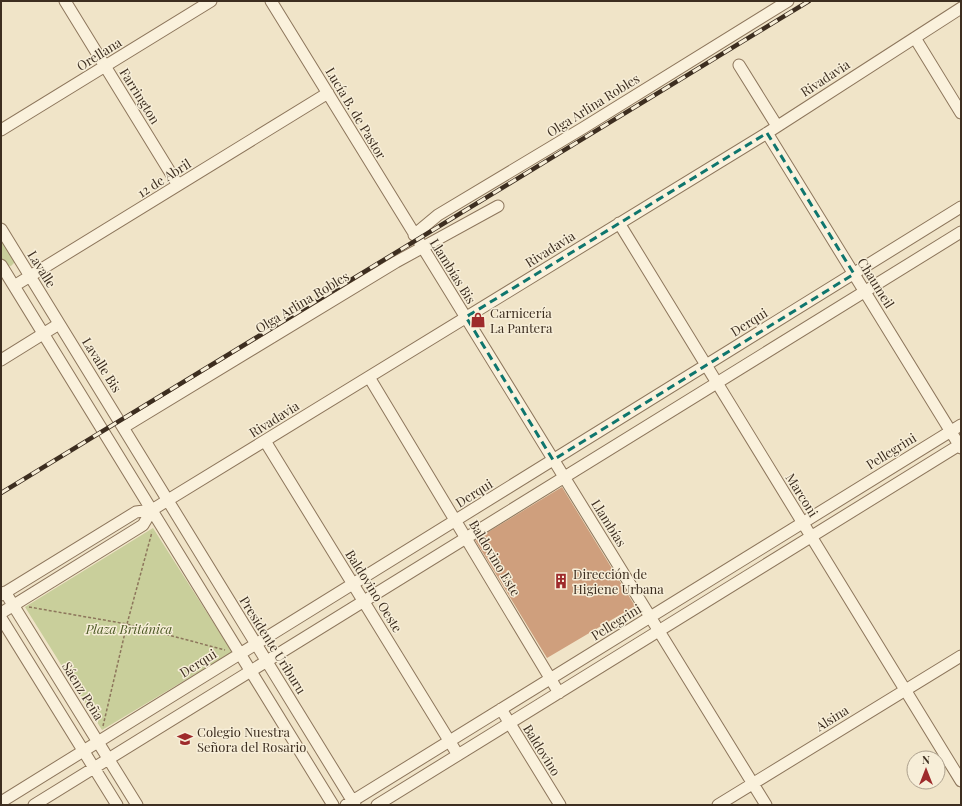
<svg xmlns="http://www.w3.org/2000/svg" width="962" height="806" font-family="'Playfair Display',serif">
<rect width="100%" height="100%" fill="#f0e4c8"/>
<path fill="#c9cf9b" d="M1 237 15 262 11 266 6 265 1 258Z
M153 528 232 652 102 730 25 607Z"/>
<path fill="#cf9f7d" d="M562 487 635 606 547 658 475 540Z"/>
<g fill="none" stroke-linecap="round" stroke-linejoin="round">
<g stroke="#8d765c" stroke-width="13">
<path id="minor" d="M65 1 178 185
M271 1 766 805
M915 38 961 113
M739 65 777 126
M1 130 211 1
M767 133 961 448
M619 223 961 781
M1 229 355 805
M414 235 438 215 583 128 788 1
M1 265 333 805
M14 286 328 93
M1 360 59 324
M369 377 559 693
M124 427 396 262 498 206
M265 441 458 755
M5 592 137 805
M1 595 136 512 152 510
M1 613 143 525 152 510 168 500 767 133 961 8
M1 618 117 805
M501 709 560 805
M1 802 961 207
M34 805 961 232
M346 805 961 425
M377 805 961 444
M718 805 961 656"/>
</g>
<path stroke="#8d765c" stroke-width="1.5" stroke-dasharray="3 2" stroke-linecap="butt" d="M29 607 127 624 225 650
M103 726 127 624 152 532"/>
<use href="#minor" stroke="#faf1dc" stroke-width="11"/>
<g stroke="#3d2e20" stroke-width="4.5">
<path id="rail" d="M1 493 809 1"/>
</g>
<use href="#rail" stroke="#f7eed8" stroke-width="3" stroke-dasharray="9" stroke-linecap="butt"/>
</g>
<path fill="none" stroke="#0f766e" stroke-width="3" stroke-dasharray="8 5" stroke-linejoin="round" d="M767 133 854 274 553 460 466 317Z"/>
<defs>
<g id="shop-bare" transform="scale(1.2)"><path d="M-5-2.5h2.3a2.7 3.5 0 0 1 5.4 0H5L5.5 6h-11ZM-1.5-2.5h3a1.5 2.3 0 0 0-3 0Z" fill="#9e2a2b" stroke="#f7eed8" stroke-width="2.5" paint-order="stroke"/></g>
<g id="building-bare" transform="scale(1.2)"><path d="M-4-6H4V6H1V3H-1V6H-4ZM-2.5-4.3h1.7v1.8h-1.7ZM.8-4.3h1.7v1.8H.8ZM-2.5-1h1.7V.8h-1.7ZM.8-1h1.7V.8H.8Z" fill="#9e2a2b" stroke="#f7eed8" stroke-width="2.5" paint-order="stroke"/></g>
<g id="school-bare" transform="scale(1.2)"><path d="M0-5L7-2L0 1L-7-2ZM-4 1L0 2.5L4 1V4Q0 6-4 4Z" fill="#9e2a2b" stroke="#f7eed8" stroke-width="2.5" paint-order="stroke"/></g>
</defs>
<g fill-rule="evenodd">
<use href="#shop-bare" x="478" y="320"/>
<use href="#building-bare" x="561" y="581"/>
<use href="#school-bare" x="185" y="739"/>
</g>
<g text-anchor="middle" stroke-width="3" stroke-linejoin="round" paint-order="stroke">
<g font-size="13" fill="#3d2e20" stroke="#f7eed8">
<text transform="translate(99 54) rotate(-32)" y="5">Orellana</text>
<text transform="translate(825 78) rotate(-33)" y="5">Rivadavia</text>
<text transform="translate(140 96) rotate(58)" y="5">Farrington</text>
<text transform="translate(593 105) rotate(-32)" y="5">Olga Arlina Robles</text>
<text transform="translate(356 113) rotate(59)" y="5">Lucía B. de Pastor</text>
<text transform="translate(164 178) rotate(-32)" y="5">12 de Abril</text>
<text transform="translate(550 249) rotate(-32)" y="5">Rivadavia</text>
<text transform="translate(42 269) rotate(58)" y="5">Lavalle</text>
<text transform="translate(453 271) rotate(58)" y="5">Llambías Bis</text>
<text transform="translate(876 283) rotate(58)" y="5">Chaumeil</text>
<text transform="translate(302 302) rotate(-31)" y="5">Olga Arlina Robles</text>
<text transform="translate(749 322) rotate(-32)" y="5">Derqui</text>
<text transform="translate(102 365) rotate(58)" y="5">Lavalle Bis</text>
<text transform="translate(274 419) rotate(-32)" y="5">Rivadavia</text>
<text transform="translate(891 451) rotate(-32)" y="5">Pellegrini</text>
<text transform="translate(474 493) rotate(-32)" y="5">Derqui</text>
<text transform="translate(802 495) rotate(58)" y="5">Marconi</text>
<text transform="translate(609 523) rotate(58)" y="5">Llambías</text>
<text transform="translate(495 558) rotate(59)" y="5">Baldovino Este</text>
<text transform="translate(374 591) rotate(58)" y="5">Baldovino Oeste</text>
<text transform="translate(616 622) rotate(-32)" y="5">Pellegrini</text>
<text transform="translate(273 645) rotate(58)" y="5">Presidente Uriburu</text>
<text transform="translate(198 663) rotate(-32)" y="5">Derqui</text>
<text transform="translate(83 691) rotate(58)" y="5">Sáenz Peña</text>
<text transform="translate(832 718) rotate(-32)" y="5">Alsina</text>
<text transform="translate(542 750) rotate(58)" y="5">Baldovino</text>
</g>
<g font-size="13" fill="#3d2e20" stroke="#f7eed8" text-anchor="start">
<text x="490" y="318">Carnicería<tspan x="490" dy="15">La Pantera</tspan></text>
<text x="573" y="579">Dirección de<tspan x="573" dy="15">Higiene Urbana</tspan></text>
<text x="197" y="737">Colegio Nuestra<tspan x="197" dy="15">Señora del Rosario</tspan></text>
</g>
<g font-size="13" font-style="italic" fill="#4d5a26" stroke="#f7eed8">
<text x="129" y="634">Plaza Británica</text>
</g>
</g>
<rect width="962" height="806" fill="none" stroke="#3d2e20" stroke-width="4"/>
<g transform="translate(926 770)"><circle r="19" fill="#f7eed8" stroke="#ada18e"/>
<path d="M0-3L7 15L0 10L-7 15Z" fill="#9e2a2b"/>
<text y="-6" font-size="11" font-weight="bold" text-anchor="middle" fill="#3d2e20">N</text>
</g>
</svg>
